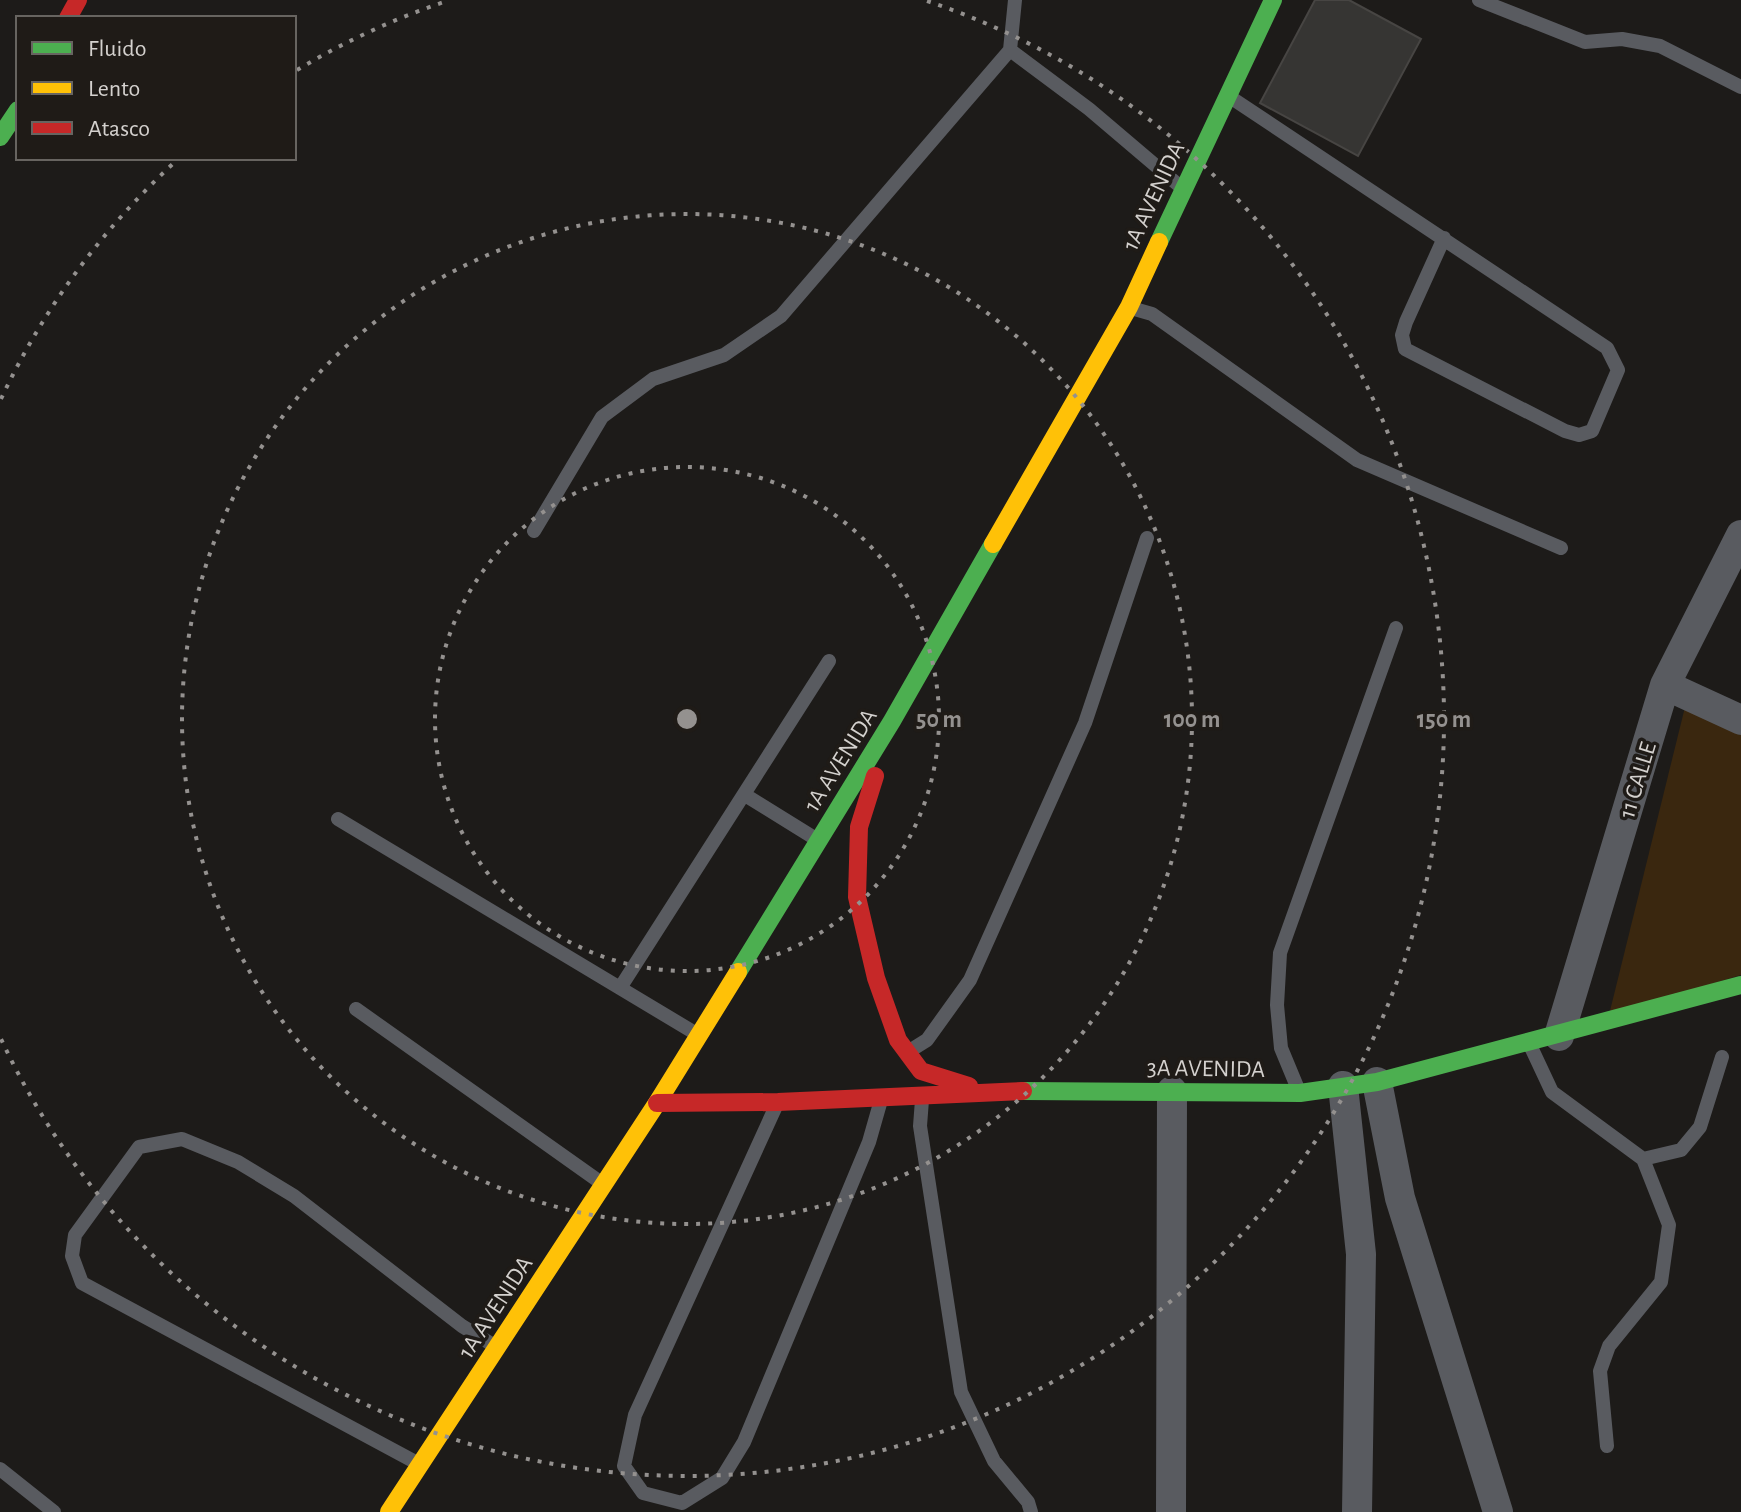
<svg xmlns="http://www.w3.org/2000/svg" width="1741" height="1512" font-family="'Alegreya Sans',sans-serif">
<rect width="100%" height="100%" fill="#1d1b19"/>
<path fill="#3a270f" d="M1685 707 1741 735V975L1609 1015Z"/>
<path fill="#363533" stroke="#474543" stroke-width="2" d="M1315 0H1349L1421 39 1358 156 1260 103Z"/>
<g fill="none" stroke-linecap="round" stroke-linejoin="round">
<path stroke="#595b60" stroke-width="14" d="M1015 0 1010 50 1089 109 1182 188
M1479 0 1585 42 1622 39 1660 46 1741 87
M1233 99 1607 348 1618 370 1592 431 1579 435 1565 431 1405 349 1402 335 1406 322 1444 238
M1131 308 1152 314 1357 460 1561 548
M534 531 602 417 653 379 724 355 781 316 1010 50
M745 795 816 839
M338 819 695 1033
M620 988 829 661
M356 1009 600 1182
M1530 1045 1552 1092 1643 1159 1669 1225 1661 1282 1609 1346 1600 1371 1607 1446
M911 1050 927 1040 970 980 1085 723 1147 538
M1298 1089 1281 1048 1277 1005 1280 953 1396 628
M922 1100 920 1126 961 1392 994 1461 1028 1502 1031 1512
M776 1106 635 1415 624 1466 643 1493 682 1503 722 1478 744 1442 869 1142 881 1100
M1643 1159 1681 1150 1700 1127 1722 1057
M419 1464 82 1283 72 1256 75 1235 139 1147 182 1139 238 1162 294 1196 462 1326 493 1345
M0 1469 54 1512"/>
<path stroke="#595b60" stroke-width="30" d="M1665 685 1741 720
M1559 1036 1665 685 1741 535
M1377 1082 1400 1198 1498 1512
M1343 1086 1361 1254 1357 1512
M1171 1512 1172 1091"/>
<path stroke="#4caf50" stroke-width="18" d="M0 137 18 110
M1159 242 1273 0
M738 972 892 721 993 544
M1023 1091 1300 1093 1377 1082 1741 985"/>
<path stroke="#ffc107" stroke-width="18" d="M993 544 1129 307 1159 242
M389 1512 657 1103 738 972"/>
<path stroke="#c62828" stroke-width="18" d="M68 18 78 0
M875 776 859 827 857 897 876 978 898 1040 921 1071 969 1086
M657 1103 778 1102 1023 1091"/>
</g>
<g fill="none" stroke="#94918f" stroke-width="4" stroke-dasharray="4 8">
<circle cx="687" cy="719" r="252"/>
<circle cx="687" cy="719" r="505"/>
<path d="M1 399A757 757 0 0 1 176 161M297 70A757 757 0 0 1 447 1M927 1A757 757 0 1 1 1 1039"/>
</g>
<g text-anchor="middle" stroke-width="7" stroke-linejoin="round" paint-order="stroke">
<g font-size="24" fill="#d4d1ce" stroke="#1f1b17">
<text transform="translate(1153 196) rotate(-65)" y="8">1A AVENIDA</text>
<text transform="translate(840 760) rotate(-58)" y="8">1A AVENIDA</text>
<text transform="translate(1637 780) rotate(-73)" y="8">11 CALLE</text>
<text transform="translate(1206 1068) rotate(1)" y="8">3A AVENIDA</text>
<text transform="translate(495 1307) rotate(-57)" y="8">1A AVENIDA</text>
</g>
</g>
<circle cx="687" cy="719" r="12" fill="#94918f" stroke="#1f1b17" stroke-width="4"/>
<g font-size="24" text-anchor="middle" font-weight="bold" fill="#94918f" stroke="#1f1b17" stroke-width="7" stroke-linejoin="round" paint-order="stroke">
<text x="939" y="727">50 m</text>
<text x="1192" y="727">100 m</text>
<text x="1444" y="727">150 m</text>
</g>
<rect x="16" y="16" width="280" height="144" fill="#1f1b17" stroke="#676460" stroke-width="2"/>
<rect x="32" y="42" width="40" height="12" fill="#4caf50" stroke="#676460" stroke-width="2"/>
<text x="88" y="56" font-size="24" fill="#d4d1ce">Fluido</text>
<rect x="32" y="82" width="40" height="12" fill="#ffc107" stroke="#676460" stroke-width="2"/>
<text x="88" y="96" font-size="24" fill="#d4d1ce">Lento</text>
<rect x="32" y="122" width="40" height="12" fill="#c62828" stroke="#676460" stroke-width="2"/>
<text x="88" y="136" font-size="24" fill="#d4d1ce">Atasco</text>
</svg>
